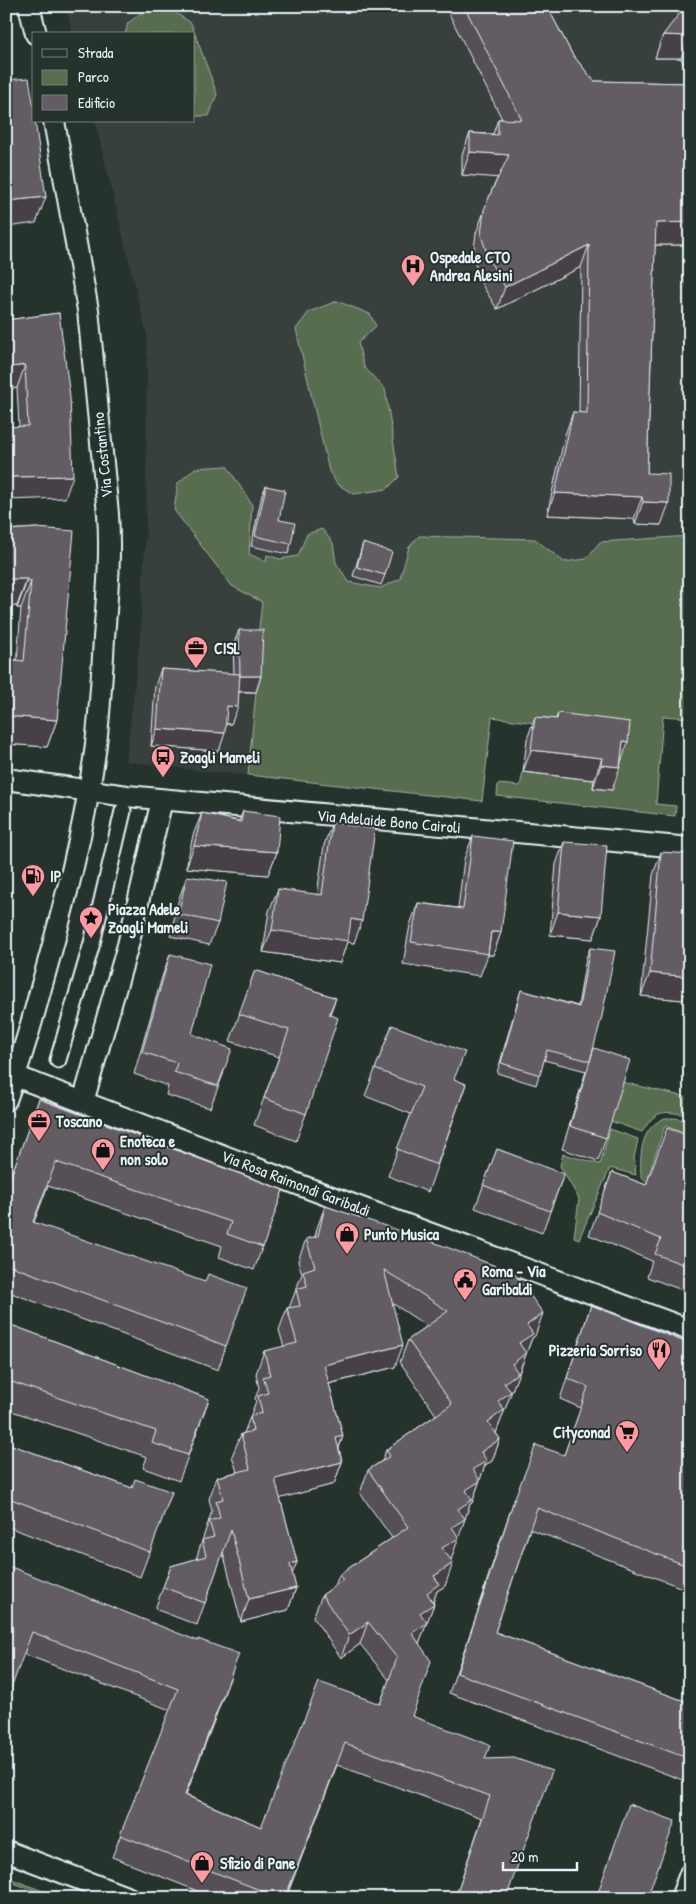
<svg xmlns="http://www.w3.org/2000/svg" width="696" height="1904" font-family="'Patrick Hand',sans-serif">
<rect width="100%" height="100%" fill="#26332d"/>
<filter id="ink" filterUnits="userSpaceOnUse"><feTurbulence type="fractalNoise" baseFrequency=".02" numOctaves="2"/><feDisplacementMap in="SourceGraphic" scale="10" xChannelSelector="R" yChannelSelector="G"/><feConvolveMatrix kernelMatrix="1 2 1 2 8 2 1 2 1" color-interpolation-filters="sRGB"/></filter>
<g filter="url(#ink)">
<path fill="#393f3e" d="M65 6H690V576L257 646 256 692 248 775 203 771 126 761 140 639 146 526 147 335 95 121H194V34H73Z"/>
<path fill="#596d50" stroke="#a0afa4" d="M149 7 170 9 191 23 217 94 209 116H194V34H125L128 23Z
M337 301 370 314 376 326 358 343 364 367 385 389 399 477 387 489 354 494 337 484 329 471 296 329 309 312Z
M227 466 252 505 249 554 266 562 267 555 280 559 298 556 307 534 322 529 333 543 336 563 349 582 380 588 400 579 409 547 419 536 535 539 564 562 586 559 600 542 690 536V718L663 716 656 804 676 806 675 816 497 796 498 784 520 786 523 772 594 780 612 790 549 725 492 717 482 801 248 775 256 692 257 646 262 602 232 586 174 510 178 483 195 468Z
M622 1082 690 1098V1115C663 1112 658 1107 642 1132L610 1121Z
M665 1118H674L690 1121V1135L665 1126 648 1177 673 1188 651 1186 641 1177C640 1154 640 1128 665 1118Z
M610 1129 638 1139 634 1158 636 1175 610 1168 579 1239 574 1237 579 1199 560 1166 563 1154 600 1164Z
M6 1877 61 1898H53L6 1880Z"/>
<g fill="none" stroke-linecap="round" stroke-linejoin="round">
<g stroke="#e8f1f8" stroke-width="19">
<path id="pedestrian" d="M58 1060 92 943 123 811"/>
</g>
<g stroke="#e8f1f8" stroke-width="24">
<path id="minor" d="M29 6 36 34
M6 779 127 796 690 848
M15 1076 313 1190 690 1330
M6 1100C20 1063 31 1026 41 988 63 910 84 832 95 752 100 714 102 676 104 638 107 597 111 555 108 514L88 310 54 121
M83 1102 128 945 162 800
M6 1851 129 1898
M681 1898 690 1874"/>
</g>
<use href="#pedestrian" stroke="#26332d" stroke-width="15"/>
<use href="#minor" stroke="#26332d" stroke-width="20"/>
</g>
<path fill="#564f56" stroke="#e8f1f8" d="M445 6H547L572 54 594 81 686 83 687 75 681 58H655L663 35 690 6V245H655L647 473 661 525 635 524 634 519 547 515 565 435 573 412 579 413 581 267 497 309 481 283 473 257 476 233 492 190 498 177 462 175V155L470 133 493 134 498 119H502Z
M690 256V293L683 278Z
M59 313 65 498 19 426 17 388 6 389V320Z
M266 486 279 520 291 544 288 554 251 546 262 495Z
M37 528 57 720 47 747 6 744V659L17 660 21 608H17V606H6V530Z
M363 543 385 575 381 585 353 576Z
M239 630 261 676 256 692H239L231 724H226L219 751 151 746 155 686 161 669 234 674 233 646Z
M558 713 621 763 612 790 593 788 594 780 523 772 527 739 535 717 556 719Z
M243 811 277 852 268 875 186 868 193 835 202 813 239 821Z
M332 823 354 943 347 942 340 963 263 952 269 911 278 889 317 895 324 845Z
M473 836 501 932 493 955H488L480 976 403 964 410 925 418 903 458 908 464 859Z
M564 842 601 916 593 939 550 935 556 864Z
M661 852 683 1000 641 996 653 875Z
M187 876 218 923 209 945 170 936 179 898Z
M590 948V1061L594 1048 606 1138 598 1161 562 1149 586 1071 544 1060 536 1085 497 1073 518 1000 521 990 578 1006 586 958Z
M170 954 192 1034 224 1072 210 1108 166 1095 168 1086 134 1074 162 977Z
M255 970 336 998 330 1014 306 1114 296 1141 254 1125 279 1057 230 1041Z
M392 1025 455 1080 466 1084 428 1192 388 1176 411 1114 365 1096Z
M39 1099 283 1190 254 1270 219 1257 222 1246 48 1186 34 1222 226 1346 218 1370 6 1291V1190Z
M690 1136V1293L647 1277 652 1261 589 1235 612 1172 646 1185Z
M497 1149 564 1174 542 1233 475 1208Z
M325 1206 535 1336 532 1338 518 1376 517 1377 496 1433 500 1439 492 1461 485 1465 472 1503 470 1504 450 1560 445 1586 437 1591 433 1602 434 1604 419 1643 412 1716 485 1759 506 1898H455L482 1818 337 1765 286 1898H215L112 1857 170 1710 24 1654 6 1565 231 1676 186 1795 261 1827 380 1704 389 1680 360 1644 341 1658 313 1617 322 1595 335 1586 339 1575 392 1538 360 1493 368 1470 382 1461 386 1450 436 1415 400 1362 408 1340 427 1326 392 1303 395 1367 329 1384 343 1436 339 1448 342 1462 334 1484 280 1498 297 1562 292 1573 296 1588 288 1610 241 1622 223 1552 197 1625 155 1609 171 1566 196 1559 212 1511 209 1499 217 1477 237 1472 232 1456 241 1434 244 1433 256 1401 255 1399 259 1388 256 1374 264 1351 284 1347 279 1330 287 1308H289L302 1274 298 1261 306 1239 315 1237 317 1228Z
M591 1305 690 1344V1591L530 1529 495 1632 690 1703V1779L688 1782 449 1693 480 1605 478 1607 514 1500 564 1455 581 1408 560 1399Z
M6 1323 209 1399 179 1481 143 1468 147 1457 6 1409Z
M6 1443 132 1488 172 1492 140 1577 6 1526Z"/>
<path fill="#464046" stroke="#e8f1f8" d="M663 35 689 36 681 58H655Z
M470 152 509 155 501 178 462 175Z
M46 197 36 223 6 227V201Z
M690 222V245H648L656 223Z
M589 245 581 267 497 309 505 287Z
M25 365 17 388 6 389V368Z
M73 476 65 498 6 500V477Z
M555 493 642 497 634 519 547 515Z
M643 502 669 503 661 525 635 524Z
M6 579H27L17 606H6Z
M27 581H31L21 608H17Z
M239 676H261L256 692 234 691Z
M227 706 238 707 231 724 221 723Z
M6 716 57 720 47 747 6 744Z
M157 729 225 733 219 751 151 746Z
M623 741 628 742 620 765Z
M531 750 602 758 594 780 523 772Z
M601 765 620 767 612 790 593 788Z
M194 846 277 852 268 875 186 868Z
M558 912 601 916 593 939 550 935Z
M351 919 362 921 354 943 347 942 340 963 263 952 272 930Z
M491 932H501L493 955H488Z
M650 973 690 977V981L683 1000 641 996Z
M543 1313 535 1336 532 1338 496 1433 480 1444 527 1325Z
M403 1345 395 1367 316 1387 324 1365Z
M343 1436 335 1458 336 1438Z
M500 1439 492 1461 485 1465 472 1503 470 1504 451 1560 434 1570 473 1469 481 1452Z
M342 1462 334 1484 267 1502 275 1479Z
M297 1562 288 1584 290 1564Z
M453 1563 445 1586 437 1591 432 1605 434 1604 418 1646 404 1655 427 1593 434 1576Z
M487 1585 480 1605 478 1607 486 1586Z
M296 1588 288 1610 241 1622 249 1599Z
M368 1622 360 1644 341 1658 349 1635Z"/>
<path fill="#645c64" stroke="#e8f1f8" d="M464 6H547L572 54 594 81 690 83V222L656 223 647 473 669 474V503L643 502 642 497 555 493 573 412 587 413 589 245 505 287 489 260 481 235 484 210 492 190 509 155 470 152V133L498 135V119L522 120Z
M685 6H690V37L689 36 663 35Z
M29 78 34 109V121H35L46 197 6 201V80Z
M59 313 70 397 73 476 6 477V427L28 426 25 365 6 368V320Z
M266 486 285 490 279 520 295 523 291 544 255 536Z
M37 528 74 531 57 720 6 716V659L24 661 31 581H27V579H6V530Z
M363 543 392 552 385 575 357 567Z
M239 630H263L261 676H240Z
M161 669 240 674 238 707 227 706 225 733 157 729Z
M558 713 630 722 628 742 623 741 620 767 601 765 602 758 531 750 535 717 557 719Z
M243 811 280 816 277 852 194 846 202 813 241 822Z
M332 823 375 829 362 921 351 919 348 941 272 930 278 889 322 895Z
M473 836 513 841 501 932H491L488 954 411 942 418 903 463 909Z
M564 842 607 845 601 916 558 912Z
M661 852 690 854V977L650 973Z
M187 876 227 882 218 923 178 914Z
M590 948 615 951 602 1016 590 1061 547 1050 540 1075 501 1063 521 990 579 1007Z
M170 954 210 964 192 1034 232 1049 218 1086 174 1072 177 1063 142 1052Z
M255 970 336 998 329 1014 338 1018 306 1114 264 1098 289 1030 239 1014Z
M392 1025 465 1052 454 1079 466 1084 437 1165 397 1149 422 1087 375 1069Z
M594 1048 630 1060 606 1138 570 1126Z
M39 1099 283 1190 263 1247 227 1234 231 1222 56 1162 33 1222 205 1282 208 1274 247 1288 226 1346 6 1264V1190Z
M667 1128 690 1136V1267L655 1254 661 1239 597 1212 612 1172 646 1185Z
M497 1149 564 1174 550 1211 483 1185Z
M325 1206 428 1240 514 1273 543 1313 527 1325 533 1334 519 1343 526 1353 512 1364 518 1373 504 1383 511 1392 498 1401 504 1410 488 1422 500 1439 481 1452 487 1461 473 1469 480 1481 466 1490 472 1500 458 1509 465 1519 452 1527 459 1538 442 1548 453 1563 434 1576 439 1584 427 1593 434 1604 420 1613 427 1623 412 1633 431 1661 412 1716 490 1745 485 1759 514 1758 552 1771 506 1898H455L490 1796 345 1743 285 1898H280L120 1835 178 1689 32 1632 6 1702V1565L198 1641V1639L239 1654 185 1795 261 1827 319 1682 380 1704 397 1658 368 1622 349 1635 322 1595 343 1580 339 1575 408 1527 368 1470 390 1456 386 1450 452 1404 408 1340 448 1311 384 1270 403 1345 324 1365 343 1436 336 1438 342 1462 275 1479 297 1562 290 1564 296 1588 249 1599 231 1530 205 1603 163 1587 171 1566 206 1556 202 1540 214 1537 209 1521 220 1518 216 1501 223 1499 217 1477 250 1469 241 1434 253 1431 250 1416 262 1413 258 1396 268 1393 263 1377 270 1375 264 1351 297 1343 287 1308 300 1306 296 1289 307 1286 303 1271 315 1267 306 1239 318 1236Z
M591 1305 690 1344V1567L537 1508 495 1632 690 1703V1759L457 1673 487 1585 486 1586 514 1500 536 1445 564 1455 588 1387 567 1378Z
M6 1323 209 1399 188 1455 152 1443 156 1431 6 1380Z
M6 1443 132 1488 135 1479 172 1492 150 1552 6 1497Z
M629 1804 675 1821 647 1898H596Z"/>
</g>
<defs>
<g id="hospital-pin" transform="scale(1.25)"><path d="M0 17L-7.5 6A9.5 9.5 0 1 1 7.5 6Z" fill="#ff9aa2" stroke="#26332d"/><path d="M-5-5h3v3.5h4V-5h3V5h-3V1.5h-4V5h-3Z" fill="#111"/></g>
<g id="office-pin" transform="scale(1.25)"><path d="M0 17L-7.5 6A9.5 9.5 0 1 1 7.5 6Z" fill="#ff9aa2" stroke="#26332d"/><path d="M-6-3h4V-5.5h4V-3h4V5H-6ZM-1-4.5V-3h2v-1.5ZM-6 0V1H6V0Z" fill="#111"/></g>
<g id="bus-pin" transform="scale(1.25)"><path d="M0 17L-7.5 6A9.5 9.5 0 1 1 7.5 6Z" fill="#ff9aa2" stroke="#26332d"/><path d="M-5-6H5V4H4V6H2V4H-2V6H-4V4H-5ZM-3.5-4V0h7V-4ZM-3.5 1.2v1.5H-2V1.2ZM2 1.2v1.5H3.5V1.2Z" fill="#111"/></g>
<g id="fuel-pin" transform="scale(1.25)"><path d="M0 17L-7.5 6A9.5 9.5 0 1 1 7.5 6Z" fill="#ff9aa2" stroke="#26332d"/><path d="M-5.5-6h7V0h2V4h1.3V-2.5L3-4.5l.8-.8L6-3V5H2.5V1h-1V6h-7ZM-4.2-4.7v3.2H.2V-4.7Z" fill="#111"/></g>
<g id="sight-pin" transform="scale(1.25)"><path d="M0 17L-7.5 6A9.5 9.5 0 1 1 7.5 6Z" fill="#ff9aa2" stroke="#26332d"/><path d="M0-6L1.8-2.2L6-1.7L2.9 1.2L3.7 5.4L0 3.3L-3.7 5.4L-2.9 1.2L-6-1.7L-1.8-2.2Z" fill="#111"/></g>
<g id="shop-pin" transform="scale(1.25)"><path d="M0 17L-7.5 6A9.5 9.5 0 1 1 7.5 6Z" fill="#ff9aa2" stroke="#26332d"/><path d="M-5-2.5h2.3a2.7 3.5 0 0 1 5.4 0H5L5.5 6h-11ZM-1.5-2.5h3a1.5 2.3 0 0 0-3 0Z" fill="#111"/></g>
<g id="civic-pin" transform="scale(1.25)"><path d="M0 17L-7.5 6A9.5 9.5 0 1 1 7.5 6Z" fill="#ff9aa2" stroke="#26332d"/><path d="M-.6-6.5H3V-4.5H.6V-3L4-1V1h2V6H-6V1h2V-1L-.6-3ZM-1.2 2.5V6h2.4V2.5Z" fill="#111"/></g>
<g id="restaurant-pin" transform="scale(1.25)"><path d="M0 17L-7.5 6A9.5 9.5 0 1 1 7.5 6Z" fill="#ff9aa2" stroke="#26332d"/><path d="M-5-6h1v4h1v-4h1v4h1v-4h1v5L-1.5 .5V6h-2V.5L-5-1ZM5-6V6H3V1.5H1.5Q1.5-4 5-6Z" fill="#111"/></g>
<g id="supermarket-pin" transform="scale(1.25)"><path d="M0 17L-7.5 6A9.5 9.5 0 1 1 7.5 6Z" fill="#ff9aa2" stroke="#26332d"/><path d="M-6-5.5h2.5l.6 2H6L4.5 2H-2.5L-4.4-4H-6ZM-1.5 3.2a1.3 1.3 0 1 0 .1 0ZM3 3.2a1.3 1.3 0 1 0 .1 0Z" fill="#111"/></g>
</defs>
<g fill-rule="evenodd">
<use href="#hospital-pin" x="413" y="266"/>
<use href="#office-pin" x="196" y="648"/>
<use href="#bus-pin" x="163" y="757"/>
<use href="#fuel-pin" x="33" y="876"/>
<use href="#sight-pin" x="91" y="918"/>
<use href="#office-pin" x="39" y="1121"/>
<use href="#shop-pin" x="103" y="1150"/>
<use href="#shop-pin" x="347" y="1234"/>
<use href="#civic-pin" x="465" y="1280"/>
<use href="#restaurant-pin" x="659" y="1350"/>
<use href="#supermarket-pin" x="627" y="1432"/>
<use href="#shop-pin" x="202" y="1863"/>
</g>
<g text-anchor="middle" stroke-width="4" stroke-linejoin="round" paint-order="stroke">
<g font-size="16" font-weight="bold" fill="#e8f1f8" stroke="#26332d" text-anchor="start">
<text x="430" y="263">Ospedale CTO<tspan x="430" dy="18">Andrea Alesini</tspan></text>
<text x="214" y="654">CISL</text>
<text x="180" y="763">Zoagli Mameli</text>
<text x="50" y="882">IP</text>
<text x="108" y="915">Piazza Adele<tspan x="108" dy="18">Zoagli Mameli</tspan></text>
<text x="56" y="1127">Toscano</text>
<text x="120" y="1147">Enoteca e<tspan x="120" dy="18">non solo</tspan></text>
<text x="364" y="1240">Punto Musica</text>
<text x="482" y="1277">Roma - Via<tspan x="482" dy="18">Garibaldi</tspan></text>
<text x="642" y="1356" text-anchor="end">Pizzeria Sorriso</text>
<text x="610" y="1438" text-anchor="end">Cityconad</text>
<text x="220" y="1869">Sfizio di Pane</text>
</g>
<g font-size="16" fill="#e8f1f8" stroke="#26332d">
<text transform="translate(102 455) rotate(-96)" y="6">Via Costantino</text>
<text transform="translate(389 821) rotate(5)" y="6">Via Adelaide Bono Cairoli</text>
<text transform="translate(296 1183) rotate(21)" y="6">Via Rosa Raimondi Garibaldi</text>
</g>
</g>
<rect width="696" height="1904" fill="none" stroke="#26332d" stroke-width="25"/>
<rect x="12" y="12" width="671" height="1879" fill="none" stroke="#e8f1f8" stroke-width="2" filter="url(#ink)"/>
<rect x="32" y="32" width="162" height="90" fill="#26332d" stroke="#747f7e"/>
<rect x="42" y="49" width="25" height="8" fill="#26332d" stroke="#747f7e"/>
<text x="78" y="58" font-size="15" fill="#e8f1f8">Strada</text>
<rect x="42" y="70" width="25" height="15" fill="#596d50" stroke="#747f7e"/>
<text x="78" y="82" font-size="15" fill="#e8f1f8">Parco</text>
<rect x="42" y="95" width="25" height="15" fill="#645c64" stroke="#747f7e"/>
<text x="78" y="108" font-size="15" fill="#e8f1f8">Edificio</text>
<path d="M503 1862v8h74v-8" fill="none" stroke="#e8f1f8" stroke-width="2.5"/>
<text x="511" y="1862" font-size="15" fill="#e8f1f8" stroke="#26332d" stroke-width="4" paint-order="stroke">20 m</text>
</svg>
